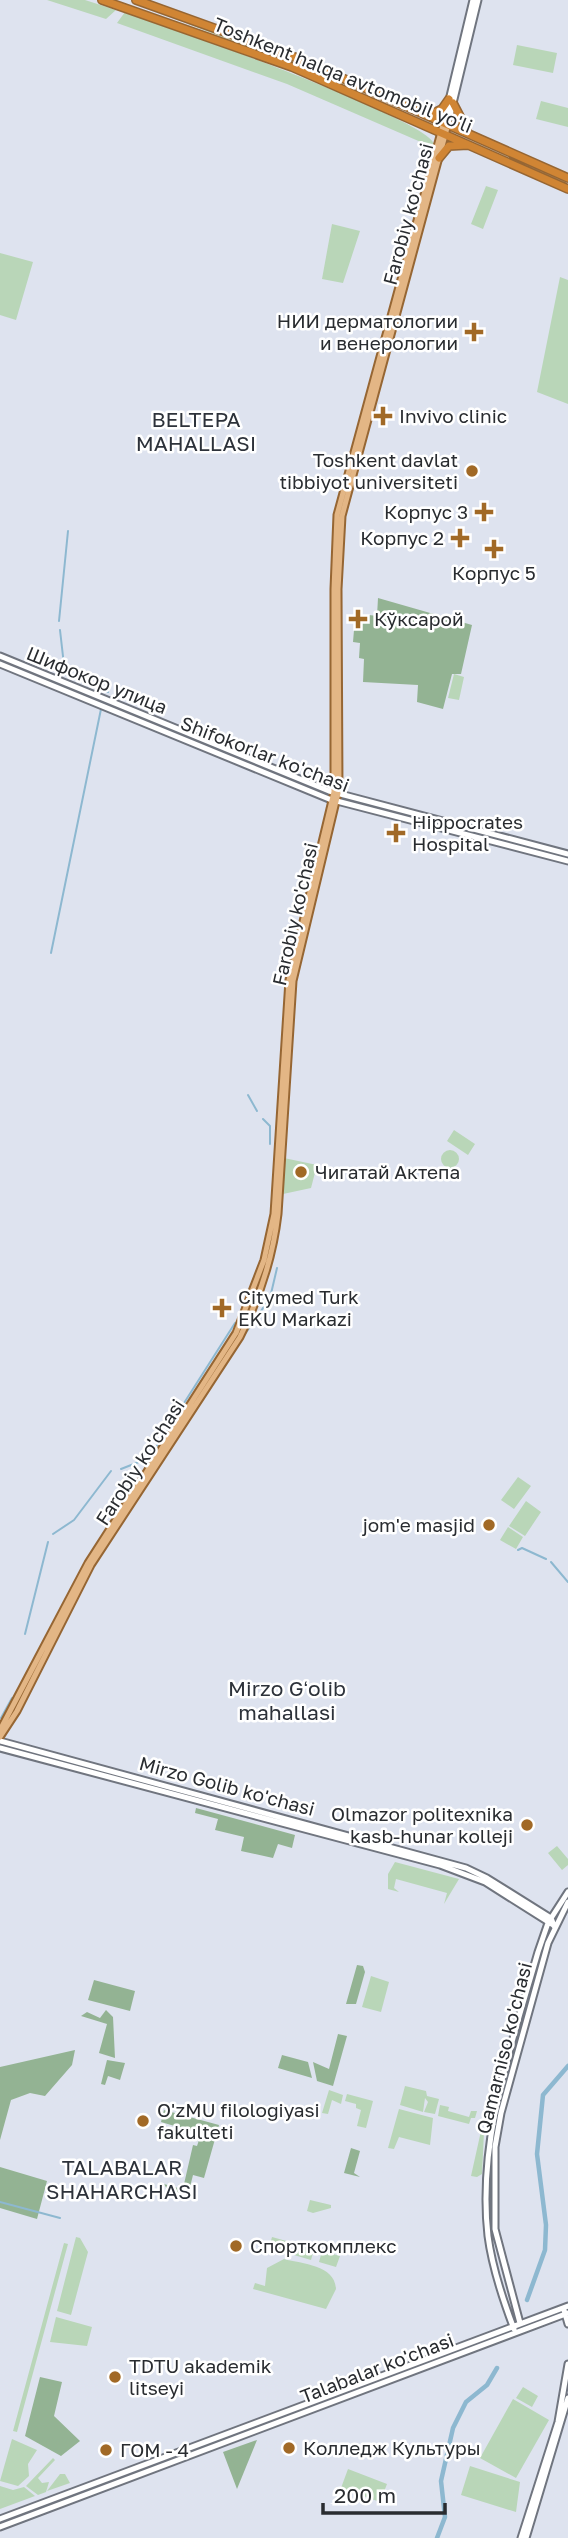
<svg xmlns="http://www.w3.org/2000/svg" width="568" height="2538" font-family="'Golos Text',sans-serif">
<rect width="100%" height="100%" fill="#dee3ef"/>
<path fill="#b9d6b8" d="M47 0H85L116 10 106 19Z
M125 12C163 24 430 120 434 144L430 146 287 84 117 23Z
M189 22 295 61 400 106 188 24Z
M517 45 557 53 553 73 513 65Z
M541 101 568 108V127L536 119Z
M486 186 498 190 483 229 471 224Z
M332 224 360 231 343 283 322 279Z
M0 253 33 262 16 320 0 315Z
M560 277 568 280V404L537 392Z
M454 674 464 677 459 700 448 698Z
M454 1130 475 1144 468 1155 447 1141Z
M441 1159a9 9 0 1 1 18 0a9 9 0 1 1-18 0Z
M284 1158 317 1165 311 1188 283 1194Z
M518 1477 531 1486 514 1509 501 1500Z
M526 1501 541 1512 525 1536 509 1526Z
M508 1527 523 1537 516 1549 500 1540Z
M557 1846 568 1859V1865L562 1870 548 1853Z
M395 1862 459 1879 444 1904 447 1893 396 1879 394 1888 399 1892 388 1889V1874Z
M371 1976 389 1982 381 2012 362 2007Z
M405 2086 426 2091 427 2096 439 2099 435 2114 424 2112 428 2102 425 2098 423 2112 400 2105Z
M329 2090 343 2095 341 2104 332 2100 328 2114 322 2113Z
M347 2094 373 2101 366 2128 357 2126 361 2110 356 2108V2104L345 2101Z
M440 2105 449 2107 448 2111 469 2117 471 2111H477L475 2118H471L469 2124 438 2116Z
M399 2109 433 2118 430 2145 399 2137 394 2149 388 2148Z
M481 2131 484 2132 482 2174 477 2177 471 2176Z
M310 2200 331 2205V2208L313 2213 307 2211Z
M76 2237 80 2238 88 2252 71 2315 57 2311Z
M272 2237 290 2242 286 2253 269 2248Z
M64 2243 68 2244 17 2432 13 2431Z
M297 2244 314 2249 311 2260 294 2255Z
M322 2251 340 2256 336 2267 319 2262Z
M284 2259C303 2264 335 2265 336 2289L326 2309 253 2289 255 2283 265 2286 267 2268Z
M56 2317 92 2327 87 2346 50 2342Z
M523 2387 538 2396 532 2407 516 2398Z
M513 2399 549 2420 516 2478 480 2458Z
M12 2439 37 2450 28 2464 29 2476 18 2486 0 2481Z
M53 2458 55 2460 38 2478 42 2483 49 2482 46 2492 38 2495 26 2486Z
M470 2466 520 2482 516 2512 461 2495Z
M348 2469 387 2484 380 2502 341 2488Z
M60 2474H65L70 2483 47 2491Z
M0 2486 13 2490 24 2487 35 2496 0 2509Z"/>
<path fill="#93b393" d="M378 598 472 625 461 674H452L443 709 417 702 418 685 363 682 364 659 359 658 360 643 353 642 354 630H359V621L368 622 369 615 377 616Z
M196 1808 295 1835 292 1848 278 1844 273 1858 241 1851 244 1837 215 1830 218 1819 195 1813Z
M357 1965 363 1966 365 1972 356 2004H346Z
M94 1980 135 1991 130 2011 88 2000Z
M106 2010 113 2017 115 2058 99 2053 107 2024 81 2016 87 2012 100 2018Z
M338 2034 347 2036 333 2086 317 2081 313 2062 329 2069Z
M75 2050 72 2065 45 2096 30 2093 11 2100 0 2140V2067Z
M282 2055 308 2062 312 2078 278 2068Z
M107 2060 125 2063 120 2080 108 2076 105 2085 101 2084Z
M164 2110 219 2125 204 2178 193 2175 188 2195 167 2189 164 2184 178 2188 179 2184H184L193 2145 197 2146 199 2140 203 2141 205 2135 161 2122Z
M351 2148 360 2151 354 2173 360 2177 344 2173Z
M0 2167 47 2181 37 2219 0 2208Z
M40 2377 62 2382 54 2416 80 2441 61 2456 25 2436Z
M257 2440 237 2489 223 2452Z"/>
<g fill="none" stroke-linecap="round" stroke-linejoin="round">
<path stroke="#8db8d0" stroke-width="2" d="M59 621 68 531
M60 630 65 674 108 692
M51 953 101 709
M248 1095 257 1111
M263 1119 270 1126V1144
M243 1337 270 1298 277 1268
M121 1469 149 1458 235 1323
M53 1534 74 1520 111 1471
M518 1550 522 1548 546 1559
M551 1562 568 1582
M25 1634 48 1542
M1 1718 12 1698
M0 2202 60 2218"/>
<path stroke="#8db8d0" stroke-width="4.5" d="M527 2300 545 2250 546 2225 537 2154 543 2095 568 2066
M437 2538 445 2517 441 2481 453 2428 466 2402 487 2385 497 2368"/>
<g stroke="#70757f" stroke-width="9">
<path id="secondary" d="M444 121 473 0
M448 124 478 0
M0 656 329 791 568 854
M0 664 329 799 568 861
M0 1741 466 1868 487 1878 551 1918 554 1926
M0 1748 440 1865 485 1882 553 1925
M564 2310 568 2324
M520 2323 495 2229V2147L501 2113 548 1943 568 1902
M514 2329C503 2300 492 2267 488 2236 477 2140 512 2043 538 1952L548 1923 568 1892
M0 2519 568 2306
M0 2527 568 2313
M521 2538 558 2422 568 2364
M526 2538 568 2398"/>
</g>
<g stroke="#966633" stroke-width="9">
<path id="primary" d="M0 1730 88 1563 236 1333 264 1260 274 1214 289 980 334 792V589L337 515 444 121
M0 1737 17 1711 91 1565 240 1337C259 1299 273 1257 278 1214L293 981 339 789 338 589 342 516 448 124"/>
</g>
<g stroke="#966633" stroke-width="10">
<path id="highway" d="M102 0 292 67 568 189
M136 0 297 58 568 178
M453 103 467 130
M430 115 442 109 449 99
M439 158 449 146 468 145"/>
</g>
<use href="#secondary" stroke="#fff" stroke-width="5"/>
<use href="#primary" stroke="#e3b685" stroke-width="5"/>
<use href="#highway" stroke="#d08534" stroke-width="7"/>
</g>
<g fill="#a16926" stroke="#fff" stroke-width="2.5">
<path d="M470.5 321.5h7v7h7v7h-7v7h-7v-7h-7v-7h7z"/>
<path d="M379.5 405.5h7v7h7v7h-7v7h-7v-7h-7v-7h7z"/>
<circle cx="472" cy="471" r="7"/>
<path d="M480.5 501.5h7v7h7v7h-7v7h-7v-7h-7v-7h7z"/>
<path d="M456.5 527.5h7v7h7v7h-7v7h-7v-7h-7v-7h7z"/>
<path d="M490.5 538.5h7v7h7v7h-7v7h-7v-7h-7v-7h7z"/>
<path d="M354.5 608.5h7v7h7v7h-7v7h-7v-7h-7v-7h7z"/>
<path d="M392.5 822.5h7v7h7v7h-7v7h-7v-7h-7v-7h7z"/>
<circle cx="301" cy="1172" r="7"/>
<path d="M218.5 1297.5h7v7h7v7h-7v7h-7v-7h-7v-7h7z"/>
<circle cx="489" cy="1525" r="7"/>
<circle cx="527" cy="1825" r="7"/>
<circle cx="143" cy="2121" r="7"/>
<circle cx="236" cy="2246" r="7"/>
<circle cx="115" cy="2377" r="7"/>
<circle cx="289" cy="2448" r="7"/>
<circle cx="106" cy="2450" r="7"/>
</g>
<g text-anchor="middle" stroke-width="5" stroke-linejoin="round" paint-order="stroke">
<g font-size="19" fill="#292c30" stroke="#fff">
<text transform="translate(343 75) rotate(22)" y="7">Toshkent halqa avtomobil yo'li</text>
<text transform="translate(408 214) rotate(-75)" y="7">Farobiy ko'chasi</text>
<text transform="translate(97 680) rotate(22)" y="7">Шифокор улица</text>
<text transform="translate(265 754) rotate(21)" y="7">Shifokorlar ko'chasi</text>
<text transform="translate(295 914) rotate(-77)" y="7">Farobiy ko'chasi</text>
<text transform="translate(140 1462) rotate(-57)" y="7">Farobiy ko'chasi</text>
<text transform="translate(227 1786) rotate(15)" y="7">Mirzo Golib ko'chasi</text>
<text transform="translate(504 2048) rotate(-76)" y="7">Qamarniso ko'chasi</text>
<text transform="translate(377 2368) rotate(-21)" y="7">Talabalar ko'chasi</text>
</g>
<g font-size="19" fill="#292c30" stroke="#fff" text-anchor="start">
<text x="458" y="328" text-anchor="end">НИИ дерматологии<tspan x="458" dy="22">и венерологии</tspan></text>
<text x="399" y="423">Invivo clinic</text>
<text x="458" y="467" text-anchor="end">Toshkent davlat<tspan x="458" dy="22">tibbiyot universiteti</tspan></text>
<text x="468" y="519" text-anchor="end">Корпус 3</text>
<text x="444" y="545" text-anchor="end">Корпус 2</text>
<text x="494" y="580" text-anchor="middle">Корпус 5</text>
<text x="374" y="626">Кўксарой</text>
<text x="412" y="829">Hippocrates<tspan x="412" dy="22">Hospital</tspan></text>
<text x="315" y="1179">Чигатай Актепа</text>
<text x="238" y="1304">Citymed Turk<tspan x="238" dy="22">EKU Markazi</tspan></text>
<text x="475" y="1532" text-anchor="end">jom'e masjid</text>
<text x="513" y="1821" text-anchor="end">Оlmazor politexnika<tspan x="513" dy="22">kasb-hunar kolleji</tspan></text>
<text x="157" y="2117">O'zMU filologiyasi<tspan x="157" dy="22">fakulteti</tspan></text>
<text x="250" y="2253">Спорткомплекс</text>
<text x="129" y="2373">TDTU akademik<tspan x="129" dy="22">litseyi</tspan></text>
<text x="303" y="2455">Колледж Культуры</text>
<text x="120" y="2457">ГОМ - 4</text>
</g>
<g font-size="21" fill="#2d323a" stroke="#fff">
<text x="196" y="427">BELTEPA<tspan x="196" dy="24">MAHALLASI</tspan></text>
<text x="287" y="1696">Mirzo Gʻolib<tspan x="287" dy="24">mahallasi</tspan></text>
<text x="122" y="2175">TALABALAR<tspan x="122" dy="24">SHAHARCHASI</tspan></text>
</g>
</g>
<path d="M323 2503v10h122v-10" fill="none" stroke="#292c30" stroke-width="3.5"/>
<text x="334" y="2503" font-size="21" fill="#292c30" stroke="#ffffff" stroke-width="5" paint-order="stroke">200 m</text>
</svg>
